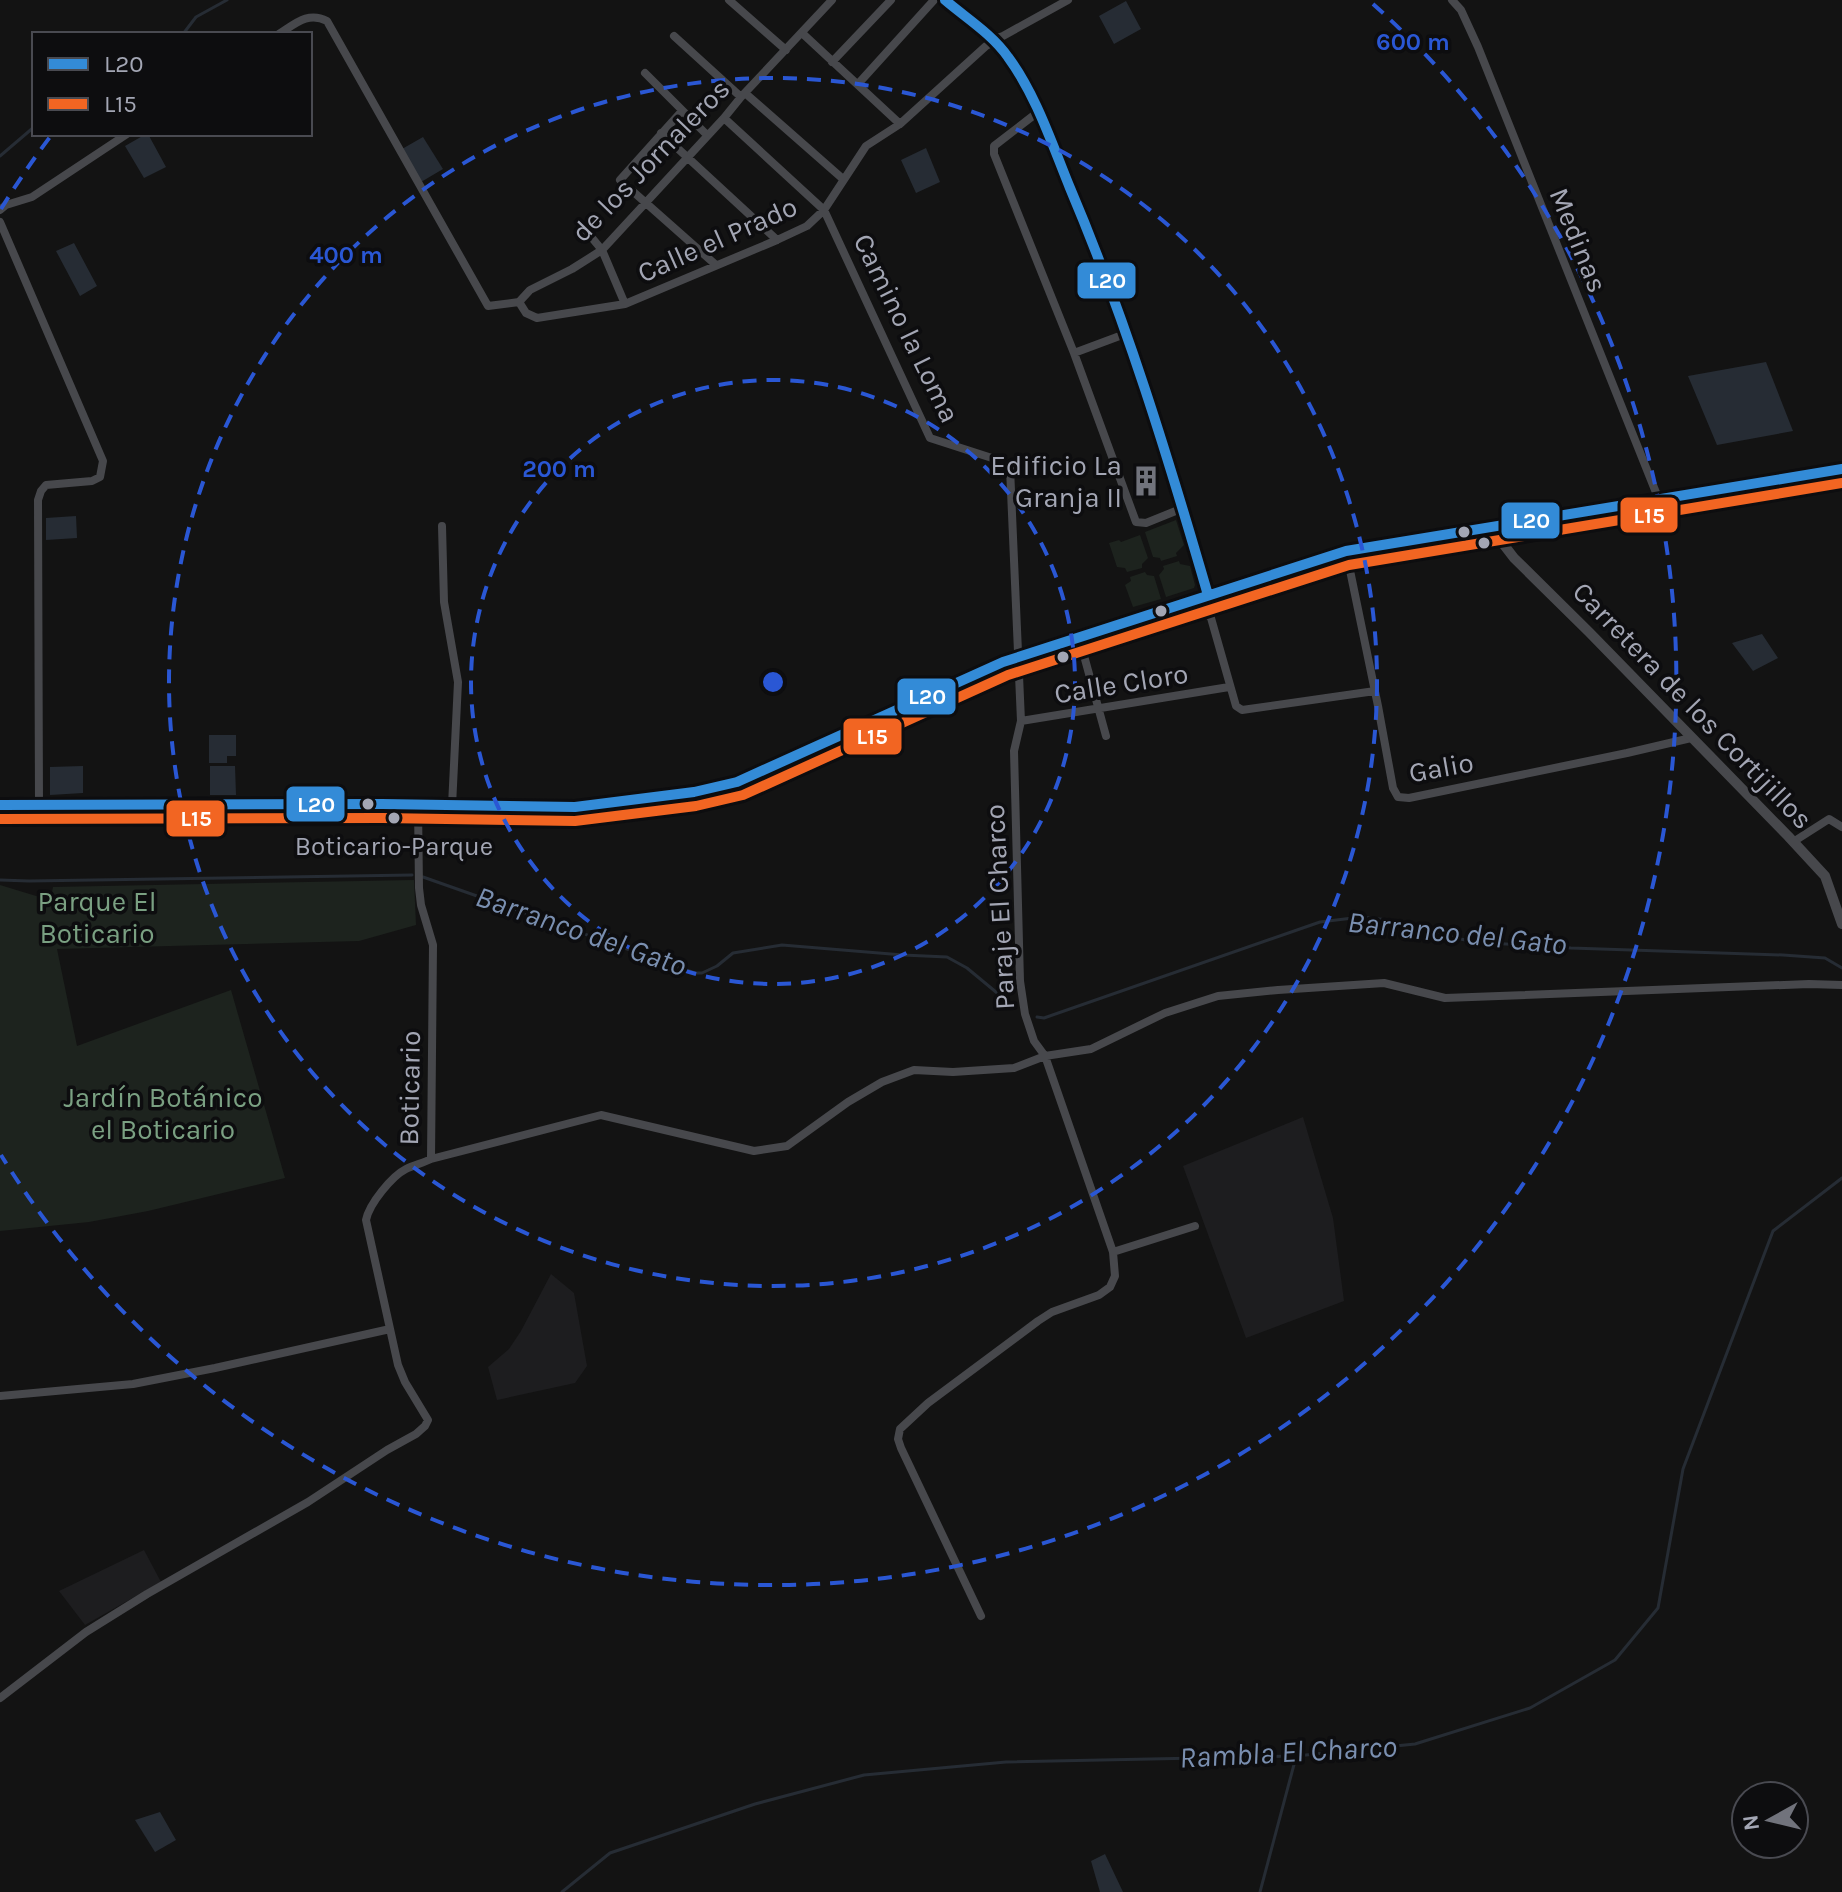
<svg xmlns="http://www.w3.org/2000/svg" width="1842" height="1892" font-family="Karla,sans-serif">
<rect width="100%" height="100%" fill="#131313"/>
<path fill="#1d1d1f" d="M1303 1117 1333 1218 1344 1301 1246 1338 1183 1166Z
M551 1274 574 1293 587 1366 575 1383 497 1400 488 1367 509 1349 521 1331Z
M144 1550 161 1582 85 1625 59 1591Z"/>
<path fill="#1d231e" d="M1176 520 1184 545 1176 553 1177 556 1161 561 1160 558 1153 557 1145 532Z
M1140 535 1148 558 1142 564V568L1127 572 1125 568 1117 567 1109 543 1119 540 1121 542Z
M1179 561 1180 564 1190 566 1195 585 1194 588 1166 597 1159 575 1164 569 1163 566Z
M1145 572 1147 575 1154 576 1161 599 1133 607 1125 585 1131 581 1130 577Z
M414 880 416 925 359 941 57 949 77 1046 231 990 285 1178 148 1211 89 1222 0 1231V885L46 899 49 908 53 887Z"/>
<path fill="#262c34" d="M1126 1 1141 29 1114 44 1099 16Z
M146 134H148L166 167 144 178 125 146Z
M423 137 443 169 421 182 402 149Z
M926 148 940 182 916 193 901 160Z
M74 243 97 286 80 296 56 251Z
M1766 362 1793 431 1717 445 1688 376Z
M76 516 77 538 46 540V518Z
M1762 634 1778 658 1753 671 1732 643Z
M209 735H236V756H227V763H209Z
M83 766V793L50 795V767Z
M210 766H235L236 795H210Z
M160 1812 176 1840 155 1852 135 1820Z
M1105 1854 1123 1892H1100L1091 1861Z"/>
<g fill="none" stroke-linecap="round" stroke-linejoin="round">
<path stroke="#262c34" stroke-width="3" d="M183 34 196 17 227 0
M0 156 34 127
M423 877 695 973H702L717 966 733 953 782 945 903 955 947 957 967 968 1008 1002
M0 880 29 881 412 875
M1037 1017 1044 1018 1320 922 1361 917 1397 921 1434 933 1474 942 1571 948 1783 955 1825 958 1842 968
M562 1892 610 1853 755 1804 864 1775 1006 1762 1296 1756 1415 1744 1530 1708 1615 1660 1658 1608 1683 1469 1773 1231 1842 1178
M1260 1892 1296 1757"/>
<path stroke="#47484c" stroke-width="8" d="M729 0 786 50
M945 0 986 35C1014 50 1041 118 1054 148 1116 292 1165 443 1208 595
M1452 0 1461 10 1478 47 1659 500
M802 33 900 124
M279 34C295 24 308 11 327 21L488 306 519 302 526 313 537 318 625 304 777 240 807 226 824 210 866 146 900 124 986 46 990 44 993 39 1003 36 1068 0
M674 36 741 97
M832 62 891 0
M645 73 707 135
M858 84 934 0
M745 93 843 179
M682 111 620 180 716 265
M1038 112 994 146V154L1074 353 1136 522 1146 523 1183 508
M724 118 824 210 930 438 995 459 1010 468 1021 721 1014 751 1020 981 1025 1014 1034 1041 1045 1056 1113 1252 1195 1226
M661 133 777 240
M0 210 6 205 32 197 127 134
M0 222 103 461 100 477 92 481 46 485 41 491 38 500 39 805
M583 227 602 250 625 304
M519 302 530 290 572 269 602 250 724 118 741 97 832 0
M1074 353 1125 334
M442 526 444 602 458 682 452 806
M1346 551 1378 706 1393 788 1398 797 1409 798 1627 753 1691 738
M1083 652 1106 736
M1019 672 1205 612 1211 618 1236 706 1242 710 1375 691
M1021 721 1229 687
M1793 842 1829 819 1842 827
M431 1159 601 1115 754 1151 787 1146 848 1102 882 1082 914 1070 953 1072 1014 1068 1045 1056 1091 1049 1165 1013 1218 996 1278 990 1384 983 1445 998 1809 984 1842 985
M0 1396 133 1384 215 1368 390 1329
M981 1616 901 1448 898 1439 900 1429 928 1403 1038 1321 1052 1312 1099 1295 1110 1287 1115 1276 1113 1252
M0 1698 86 1632 147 1594 308 1502 387 1450 416 1434 425 1426 428 1420 405 1382 398 1365 366 1220C369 1204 392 1176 406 1169 414 1165 423 1163 431 1159L433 945 421 905 419 888 418 805"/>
<path stroke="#47484c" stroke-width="10" d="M1501 526 1504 545 1514 558 1589 632 1788 836 1825 876 1842 924
M0 805 382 804 575 807 694 792 737 782 1003 662 1322 558 1346 551 1424 537 1842 469"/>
<g stroke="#0d0d0f" stroke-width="16">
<path id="bus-1" d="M945 0C966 18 992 34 1008 57 1036 95 1052 144 1070 188 1126 320 1168 457 1208 595
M0 805 382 804 575 807 694 792 737 782 1003 662 1346 551 1842 469"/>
</g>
<g stroke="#0d0d0f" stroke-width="16">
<path id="bus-2" d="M0 819 382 818 575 821 696 806 743 795 1008 675 1349 565 1842 483"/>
</g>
<use href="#bus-1" stroke="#338bd7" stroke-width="10"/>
<use href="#bus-2" stroke="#f26522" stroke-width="10"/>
</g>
<g fill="none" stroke="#2a57d4" stroke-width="4" stroke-dasharray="14 10">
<circle cx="773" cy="682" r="302"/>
<circle cx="773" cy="682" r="604"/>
<path d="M1 209A905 905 0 0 1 50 137M1373 4A905 905 0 1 1 1 1155"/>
</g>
<defs>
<g id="building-bare" transform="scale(2.4)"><path d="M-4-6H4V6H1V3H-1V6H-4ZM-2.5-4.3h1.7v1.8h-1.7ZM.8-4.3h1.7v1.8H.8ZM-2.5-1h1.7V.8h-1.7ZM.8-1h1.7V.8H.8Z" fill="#71737c" stroke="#0d0d0f" stroke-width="2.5" paint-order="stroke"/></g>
</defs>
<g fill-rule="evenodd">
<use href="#building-bare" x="1146" y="481"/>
</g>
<g fill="#a3a6b4" stroke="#0d0d0f" stroke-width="3">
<circle cx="1464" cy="532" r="7"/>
<circle cx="1484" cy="543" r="7"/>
<circle cx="1161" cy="611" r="7"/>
<circle cx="1063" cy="657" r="7"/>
<circle cx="368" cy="804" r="7"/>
<circle cx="394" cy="818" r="7"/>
</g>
<g text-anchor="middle" stroke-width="7" stroke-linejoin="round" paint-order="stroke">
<g font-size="26" fill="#a3a6b4" stroke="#0d0d0f">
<text x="394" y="855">Boticario-Parque</text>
</g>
<g font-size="28" fill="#a3a6b4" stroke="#0d0d0f">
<text transform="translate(650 160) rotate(-46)" y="10">de los Jornaleros</text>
<text transform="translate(717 239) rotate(-24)" y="10">Calle el Prado</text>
<text transform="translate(1579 240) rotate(68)" y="10">Medinas</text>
<text transform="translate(907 328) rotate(64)" y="10">Camino la Loma</text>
<text transform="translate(1121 683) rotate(-9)" y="10">Calle Cloro</text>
<text transform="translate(1693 705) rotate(46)" y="10">Carretera de los Cortijillos</text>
<text transform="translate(1441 767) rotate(-10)" y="10">Galio</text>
<text transform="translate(999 907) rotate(-93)" y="10">Paraje El Charco</text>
<text transform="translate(409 1088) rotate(-89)" y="10">Boticario</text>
</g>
<g font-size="28" fill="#a3a6b4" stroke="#0d0d0f" text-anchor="end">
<text x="1122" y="475">Edificio La<tspan x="1122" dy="32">Granja II</tspan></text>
</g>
<g font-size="28" fill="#7aa082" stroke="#0d0d0f">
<text x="97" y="911">Parque El<tspan x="97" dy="32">Boticario</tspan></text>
<text x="163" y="1107">Jardín Botánico<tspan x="163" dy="32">el Boticario</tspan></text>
</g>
<g font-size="30" font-style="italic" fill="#7a8fb0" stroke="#0d0d0f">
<text transform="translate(581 931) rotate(19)" y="10">Barranco del Gato</text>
<text transform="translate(1457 933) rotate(6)" y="10">Barranco del Gato</text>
<text transform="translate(1288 1752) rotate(-3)" y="10">Rambla El Charco</text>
</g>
</g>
<circle cx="773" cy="682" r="12" fill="#2a57d4" stroke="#0d0d0f" stroke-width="4"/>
<g font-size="24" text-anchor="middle" font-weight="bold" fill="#2a57d4" stroke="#0d0d0f" stroke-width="7" stroke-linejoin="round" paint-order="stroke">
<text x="1413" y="50">600 m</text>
<text x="346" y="263">400 m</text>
<text x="559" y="477">200 m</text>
</g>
<g stroke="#0d0d0f" stroke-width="3">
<rect x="1076" y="261" width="61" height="39" rx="8" fill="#338bd7"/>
<rect x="1619" y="496" width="60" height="38" rx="8" fill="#f26522"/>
<rect x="1500" y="501" width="61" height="39" rx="8" fill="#338bd7"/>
<rect x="896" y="677" width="61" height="39" rx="8" fill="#338bd7"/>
<rect x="842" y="717" width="61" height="39" rx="8" fill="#f26522"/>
<rect x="285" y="785" width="61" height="38" rx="8" fill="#338bd7"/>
<rect x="165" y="799" width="61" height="39" rx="8" fill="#f26522"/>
</g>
<g font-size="22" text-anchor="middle" font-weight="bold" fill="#fff">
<text x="1107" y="288">L20</text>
<text x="1649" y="523">L15</text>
<text x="1531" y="528">L20</text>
<text x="927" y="704">L20</text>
<text x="872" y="744">L15</text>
<text x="316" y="812">L20</text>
<text x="196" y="826">L15</text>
</g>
<rect x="32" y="32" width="280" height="104" fill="#0d0d0f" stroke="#494a51" stroke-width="2"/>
<rect x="48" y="58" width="40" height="12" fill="#338bd7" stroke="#494a51" stroke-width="2"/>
<text x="104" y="72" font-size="24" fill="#a3a6b4">L20</text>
<rect x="48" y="98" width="40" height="12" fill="#f26522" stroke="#494a51" stroke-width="2"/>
<text x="104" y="112" font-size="24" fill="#a3a6b4">L15</text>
<g transform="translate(1770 1820) rotate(262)"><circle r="38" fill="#0d0d0f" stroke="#494a51" stroke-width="2"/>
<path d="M0-6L14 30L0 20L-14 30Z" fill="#71737c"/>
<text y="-12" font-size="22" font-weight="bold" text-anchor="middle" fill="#a3a6b4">N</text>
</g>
</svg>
